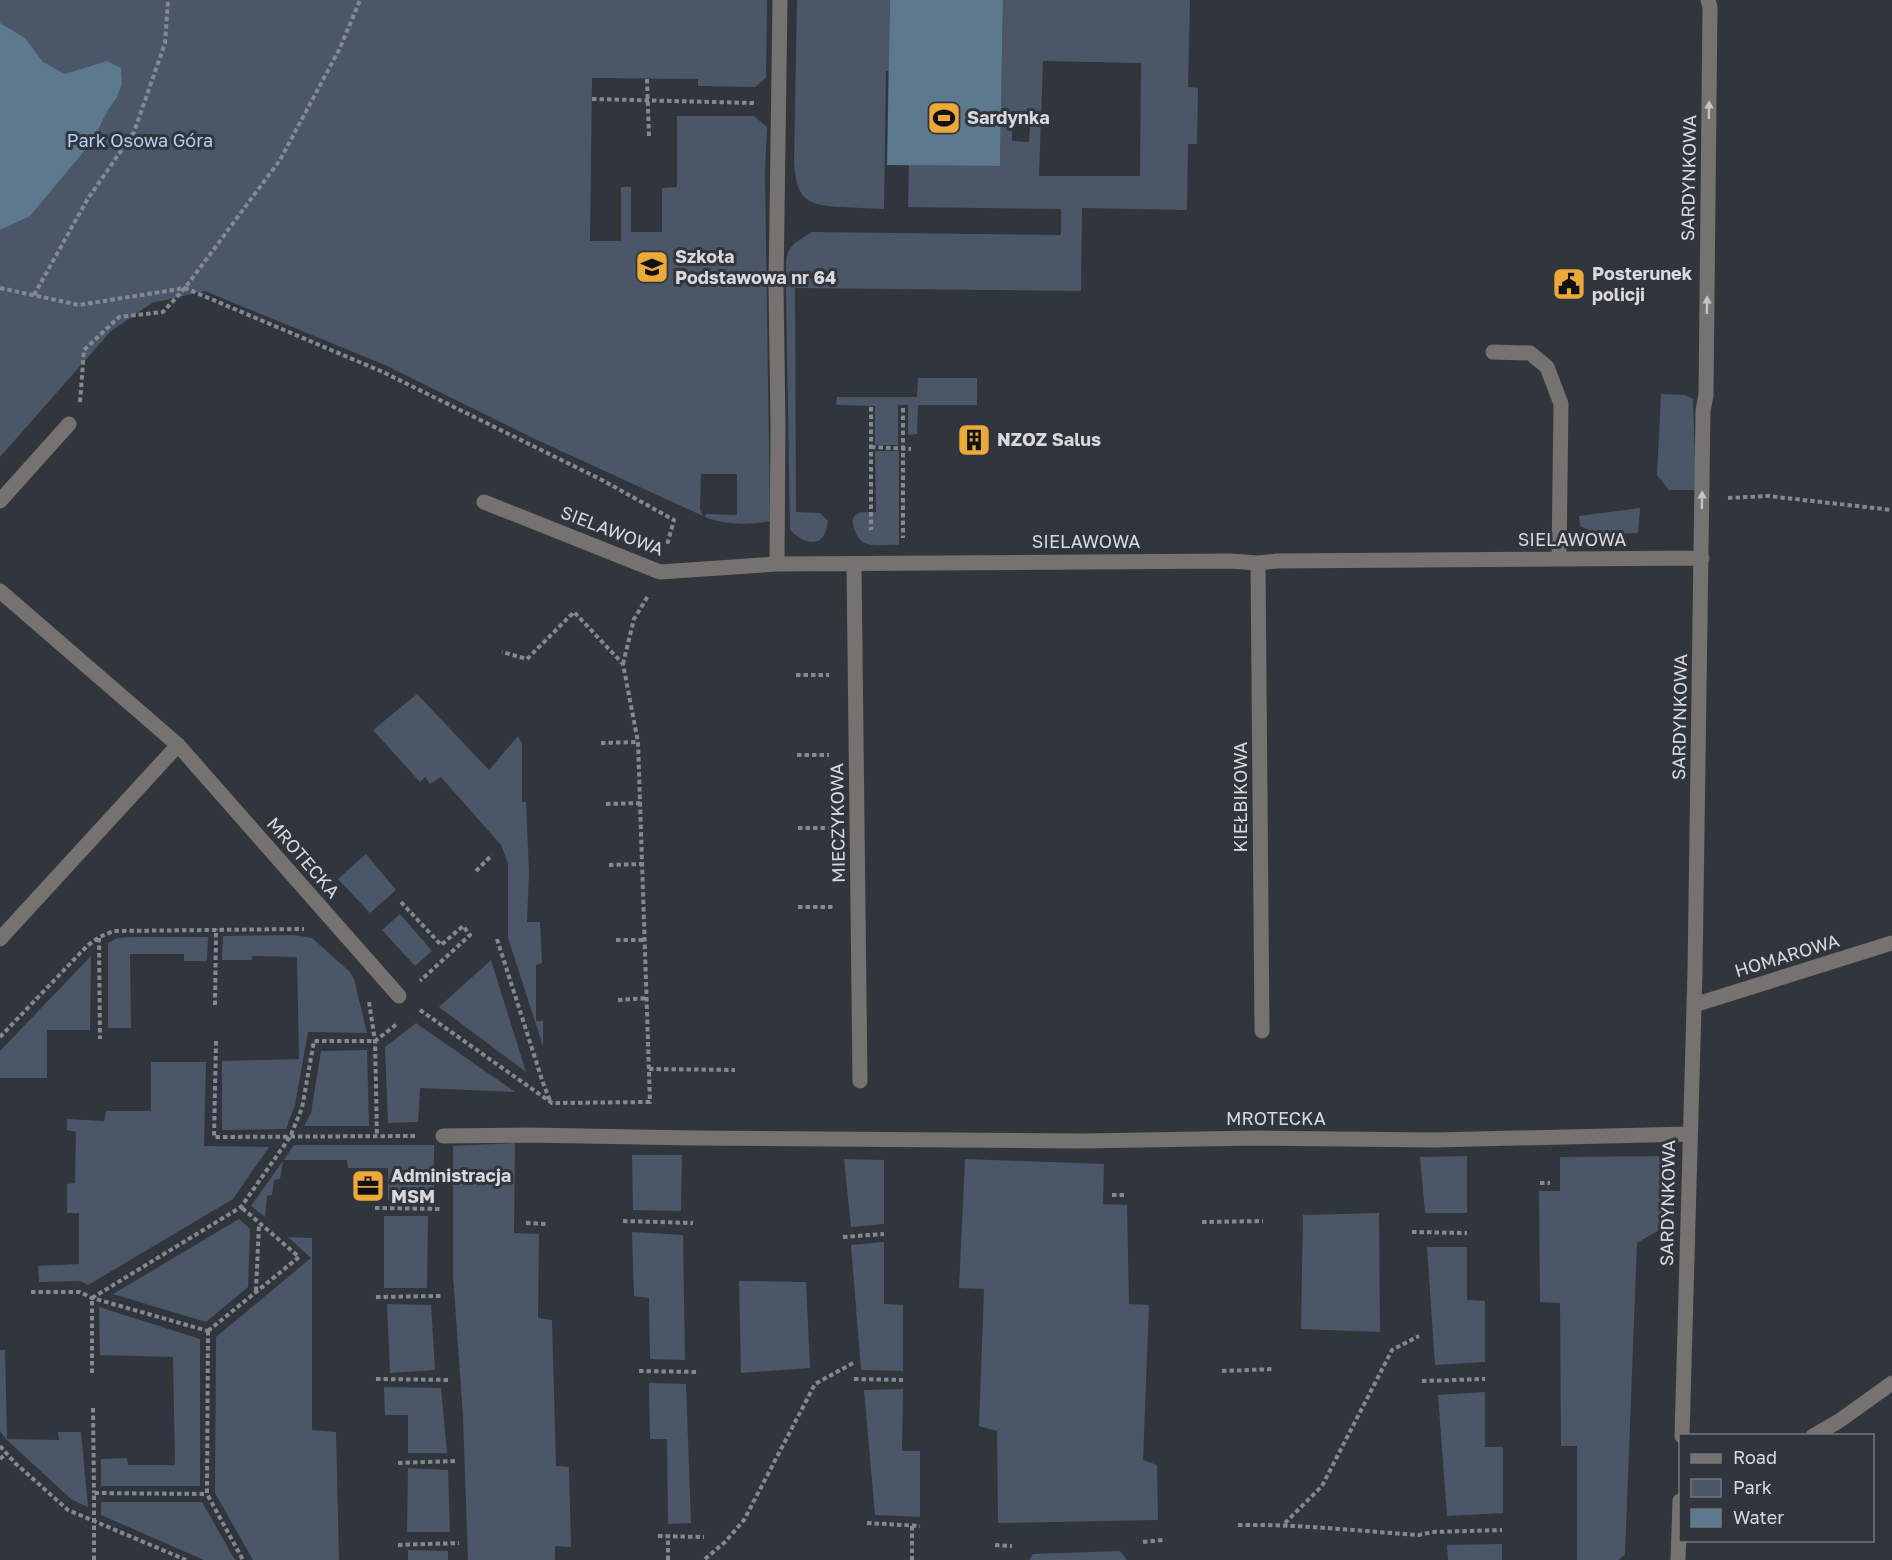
<svg xmlns="http://www.w3.org/2000/svg" width="1892" height="1560" font-family="'Golos Text',sans-serif">
<rect width="100%" height="100%" fill="#31353c"/>
<path fill="#4b5768" fill-rule="evenodd" d="M0 0H767L766 78 755 87 698 86V79L592 78 590 241H621V187H631V232H662V188L677 187V116H754L767 127 765 172 770 521C749 525 725 525 705 517L706 514 737 515V474H701L700 509 703 516 535 439 385 365 205 291 152 303 111 331 0 457Z
M797 0H890L889 71H886L884 209C869 208 855 208 841 207 806 206 796 198 794 162Z
M1003 0H1190L1188 87 1198 88 1197 144H1188L1187 210 1082 208 1081 291 795 288 796 512 820 513 828 521C825 549 806 546 790 530L786 288C787 253 780 251 812 232L1061 235V209L908 207 909 165 1000 166ZM1043 61 1141 63 1140 176H1039ZM1012 111 1031 112 1029 142 1012 141Z
M918 378H977V405H918L917 434 908 435V405H898V445H875V406L836 405 837 397H917Z
M1661 394 1685 395 1693 399 1696 490H1669L1657 475Z
M875 451H899V545C889 544 874 547 864 543 857 539 847 519 857 514 861 511 871 513 876 512Z
M1640 508 1638 533 1600 535 1580 526 1579 516Z
M417 694 489 770 518 736 522 744V802H526L529 873 527 922H540L542 963 536 965V1021H543V1046L508 938V863L501 845 441 777 430 784 425 777 420 782 373 730Z
M366 854 396 890 370 913 338 879Z
M400 914 432 951 415 966 382 930Z
M294 935 312 938 350 972 354 979 367 1033 308 1032 295 1105 286 1129 222 1130V1061L299 1059 297 957 252 956V960H222L223 936Z
M129 937H208L207 961H184V954H130L131 1028H108V943L118 938Z
M91 956 90 1030H47V1078H0V1051Z
M491 960 526 1072 439 1007Z
M416 1023 515 1092 420 1088 418 1122 388 1123 385 1047Z
M367 1050 369 1126H304L311 1113 321 1051Z
M151 1062H206L204 1146 269 1147 233 1199 88 1285 80 1281 39 1282 38 1266 79 1264V1213H67V1184L75 1183 76 1132 67 1130V1119L104 1121 106 1111H151Z
M515 1143 514 1233 539 1234 538 1318 552 1320 556 1466 569 1467 571 1547 555 1546V1560H468L463 1417 453 1275V1146Z
M294 1145H434V1201L388 1200V1168H348L347 1160H283L280 1179 274 1180 272 1195 267 1196 265 1217 251 1206Z
M632 1155H682L681 1211 633 1210Z
M1467 1156V1213H1425L1420 1157Z
M1672 1156 1673 1222 1637 1243 1625 1555 1618 1560H1577V1446H1561L1560 1303 1540 1302 1539 1191H1560V1157Z
M844 1159 884 1160V1224L851 1227Z
M965 1159 1104 1164 1103 1204 1127 1205 1129 1304 1149 1305 1143 1460 1157 1465 1158 1520 998 1523 997 1431 979 1426 984 1289 959 1288Z
M1379 1213 1380 1332 1301 1329 1303 1215Z
M384 1216H428L427 1288H384Z
M239 1219 250 1229 248 1287 206 1322 113 1294Z
M632 1232 683 1235 685 1360 650 1359 649 1298 634 1296Z
M288 1237 312 1238V1430L336 1432 339 1560H253L215 1493 216 1337 311 1258Z
M884 1242V1304L903 1305V1371L861 1370 851 1245Z
M1427 1247H1467V1300L1485 1301V1362L1435 1365Z
M739 1281 806 1282 810 1368 741 1373Z
M387 1304 431 1305 435 1370 390 1373Z
M99 1307 200 1339V1486H101V1459L127 1458 128 1465H175L173 1357 100 1355Z
M0 1350H5L7 1439 59 1440 58 1432H81L88 1507 71 1499 7 1440 0 1431Z
M649 1383 686 1384 691 1523 668 1524 667 1439H650Z
M384 1387 441 1388 447 1453H408V1415H385Z
M903 1389 902 1451H920V1517L875 1515 864 1390Z
M1485 1392V1447H1503V1513L1447 1516 1438 1395Z
M408 1468 448 1470 450 1532H407Z
M101 1502H202L235 1560H204L101 1515Z
M1502 1544V1560H1448L1447 1545Z
M408 1550 448 1551V1560H408Z
M1120 1551 1127 1560H1029L1033 1554Z"/>
<path fill="#5c798e" d="M890 0H1003L1000 166 887 165Z
M0 23 25 38 43 62 65 74 107 61 121 68 122 84 117 97 108 110 91 143 30 216 0 230Z"/>
<g fill="none" stroke-linecap="round" stroke-linejoin="round">
<path stroke="#85888e" stroke-width="4" stroke-dasharray="4.5 3" stroke-linecap="butt" d="M647 79 649 137
M592 99 754 103
M0 288 79 305 185 288 383 372 602 480 674 520 667 545
M34 295 87 200 134 132 165 43 168 0
M80 402 84 350 119 317 163 312 185 288 280 160 340 48 360 0
M871 407V530
M903 408V538
M871 447 911 449
M1728 498 1768 496 1892 510
M623 664 634 619 648 596
M796 675H829
M601 743 638 742
M797 755H829
M606 804 641 803
M798 828H830
M609 865 641 864
M476 871 492 855
M401 902 441 945 463 926 470 935 420 981
M798 907H833
M99 938 100 1039
M497 939 543 1083 551 1103
M616 940H645
M618 1000 648 998
M369 1002 375 1041 377 1136
M215 1005 216 929
M420 1010 552 1103 650 1102 638 742 623 664 574 612 527 659 502 652
M0 1037 87 946 99 937 114 931 304 929
M216 1041 214 1137 417 1136
M649 1069 735 1070
M1540 1183H1550
M1112 1195H1127
M375 1208 442 1209
M623 1221 693 1223
M1202 1222 1263 1221
M526 1223 548 1224
M1412 1232 1467 1233
M843 1237 884 1234
M256 1291 259 1224
M31 1292H80L92 1298 208 1331
M376 1297 441 1296
M92 1298 241 1207 290 1137 302 1108 314 1041H375L397 1024
M208 1331 207 1494 243 1560
M208 1331 299 1257 241 1207
M639 1371 696 1372
M1222 1371 1274 1369
M92 1373V1298
M376 1379 450 1380
M854 1379 903 1380
M1422 1381 1485 1379
M93 1408 94 1493
M0 1446 15 1463 68 1510 186 1560
M0 1459 7 1453
M398 1463 457 1461
M867 1523 920 1526
M1285 1523 1322 1486 1392 1350 1419 1336
M1238 1525C1298 1524 1358 1531 1419 1535L1432 1532 1502 1530
M912 1526V1560
M658 1536 704 1537
M1143 1542 1163 1540
M398 1545 459 1543
M995 1545 1012 1546
M705 1559 725 1542 744 1520 815 1384 853 1363
M94 1560V1493L207 1494
M668 1560V1537"/>
<path stroke="#75726f" stroke-width="15" d="M1493 352 1530 353 1547 367 1561 404 1559 559
M0 501 69 424
M484 502 660 572 777 564 1230 561 1258 563 1277 561 1702 558
M1258 563 1262 1031
M777 564 778 425 776 287 780 0
M854 564 860 1081
M0 591 178 745 399 996
M0 939 178 745
M1694 1005 1892 943
M443 1136 528 1135 693 1138 1083 1141 1258 1138 1435 1140 1689 1134
M1682 1436 1695 971 1703 411 1706 395 1710 7 1708 0
M1813 1436 1839 1421 1892 1383
M1678 1560 1680 1501"/>
</g>
<defs><path id="oneway-solid" d="M-6-.8H1V-3.2L6.5 0L1 3.2V.8H-6Z" transform="scale(1.5)"/></defs>
<g fill="#c3c4c8">
<use href="#oneway-solid" transform="translate(1709 110) rotate(-89)"/>
<use href="#oneway-solid" transform="translate(1707 305) rotate(-89)"/>
<use href="#oneway-solid" transform="translate(1702 500) rotate(-89)"/>
</g>
<defs>
<g id="stadium-square" transform="scale(1.725)"><rect x="-9" y="-9" width="18" height="18" rx="4" fill="#eba939" stroke="#31353c"/><path d="M0-5a6.5 5 0 1 0 0 10a6.5 5 0 1 0 0-10ZM-3.5-1.8h7v3.6h-7Z" fill="#111"/></g>
<g id="school-square" transform="scale(1.725)"><rect x="-9" y="-9" width="18" height="18" rx="4" fill="#eba939" stroke="#31353c"/><path d="M0-5L7-2L0 1L-7-2ZM-4 1L0 2.5L4 1V4Q0 6-4 4Z" fill="#111"/></g>
<g id="civic-square" transform="scale(1.725)"><rect x="-9" y="-9" width="18" height="18" rx="4" fill="#eba939" stroke="#31353c"/><path d="M-.6-6.5H3V-4.5H.6V-3L4-1V1h2V6H-6V1h2V-1L-.6-3ZM-1.2 2.5V6h2.4V2.5Z" fill="#111"/></g>
<g id="building-square" transform="scale(1.725)"><rect x="-9" y="-9" width="18" height="18" rx="4" fill="#eba939" stroke="#31353c"/><path d="M-4-6H4V6H1V3H-1V6H-4ZM-2.5-4.3h1.7v1.8h-1.7ZM.8-4.3h1.7v1.8H.8ZM-2.5-1h1.7V.8h-1.7ZM.8-1h1.7V.8H.8Z" fill="#111"/></g>
<g id="office-square" transform="scale(1.725)"><rect x="-9" y="-9" width="18" height="18" rx="4" fill="#eba939" stroke="#31353c"/><path d="M-6-3h4V-5.5h4V-3h4V5H-6ZM-1-4.5V-3h2v-1.5ZM-6 0V1H6V0Z" fill="#111"/></g>
</defs>
<g fill-rule="evenodd">
<use href="#stadium-square" x="944" y="118"/>
<use href="#school-square" x="652" y="267"/>
<use href="#civic-square" x="1569" y="284"/>
<use href="#building-square" x="974" y="440"/>
<use href="#office-square" x="368" y="1186"/>
</g>
<g text-anchor="middle" stroke-width="6" stroke-linejoin="round" paint-order="stroke">
<g font-size="18" font-weight="bold" fill="#d7d9de" stroke="#31353c" text-anchor="start">
<text x="967" y="124">Sardynka</text>
<text x="675" y="263">Szkoła<tspan x="675" dy="21">Podstawowa nr 64</tspan></text>
<text x="1592" y="280">Posterunek<tspan x="1592" dy="21">policji</tspan></text>
<text x="997" y="446">NZOZ Salus</text>
<text x="391" y="1182">Administracja<tspan x="391" dy="21">MSM</tspan></text>
</g>
<g font-size="18" fill="#b3cff5" stroke="#31353c">
<text x="140" y="147">Park Osowa Góra</text>
</g>
<g font-size="18" fill="#d7d9de" stroke="#31353c">
<text transform="translate(1689 178) rotate(-89)" y="6">SARDYNKOWA</text>
<text transform="translate(612 531) rotate(21)" y="6">SIELAWOWA</text>
<text x="1572" y="546">SIELAWOWA</text>
<text x="1086" y="548">SIELAWOWA</text>
<text transform="translate(1680 717) rotate(-89)" y="6">SARDYNKOWA</text>
<text transform="translate(1241 797) rotate(-90)" y="6">KIEŁBIKOWA</text>
<text transform="translate(838 823) rotate(-91)" y="6">MIECZYKOWA</text>
<text transform="translate(303 858) rotate(49)" y="6">MROTECKA</text>
<text transform="translate(1787 956) rotate(-17)" y="6">HOMAROWA</text>
<text x="1276" y="1125">MROTECKA</text>
<text transform="translate(1668 1203) rotate(-89)" y="6">SARDYNKOWA</text>
</g>
</g>
<rect x="1679" y="1434" width="195" height="108" fill="#31353c" stroke="#73777d" stroke-width="1.5"/>
<rect x="1691" y="1454" width="30" height="9" fill="#75726f" stroke="#73777d" stroke-width="1.5"/>
<text x="1733" y="1464" font-size="18" fill="#d7d9de">Road</text>
<rect x="1691" y="1479" width="30" height="18" fill="#4b5768" stroke="#73777d" stroke-width="1.5"/>
<text x="1733" y="1494" font-size="18" fill="#d7d9de">Park</text>
<rect x="1691" y="1509" width="30" height="18" fill="#5c798e" stroke="#73777d" stroke-width="1.5"/>
<text x="1733" y="1524" font-size="18" fill="#d7d9de">Water</text>
</svg>
